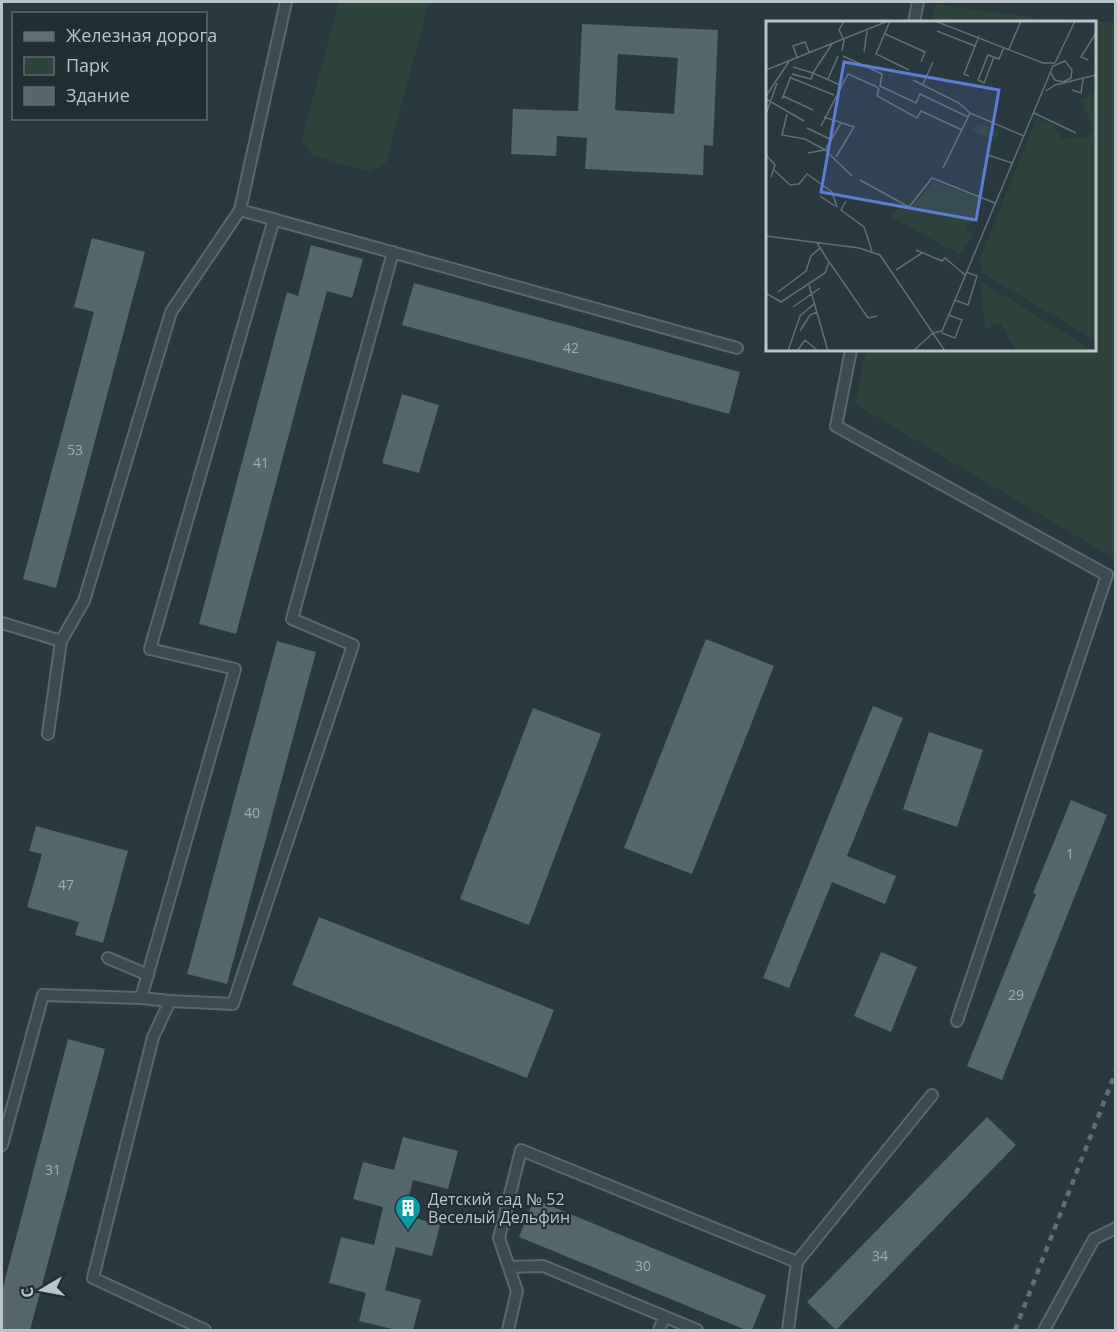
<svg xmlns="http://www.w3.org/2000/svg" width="1117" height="1332" font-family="'Open Sans',sans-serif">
<rect width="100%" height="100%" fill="#28393f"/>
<path fill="#2d443d" d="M339 2H429L386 163 370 172 311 155 302 138Z
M935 4 1045 19 1115 22V559L855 404 866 350H1094V22H931Z"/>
<path fill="#54676b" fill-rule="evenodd" d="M582 24 718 30 713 146 704 145 703 175 585 169 587 138 557 136 556 156 511 154 513 109 578 111ZM618 54 678 58 674 114 615 110Z
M92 238 145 252 56 588 23 579 94 312 74 307Z
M311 245 363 259 352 298 327 291 236 634 199 624 287 292 298 296Z
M414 283 740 372 729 414 402 325Z
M402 394 439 405 419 473 382 463Z
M706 639 774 666 692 874 624 848Z
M277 641 316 652 227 984 187 974Z
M873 706 903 718 847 856 896 876 885 904 832 882 789 988 763 978Z
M533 708 601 734 529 925 460 899Z
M929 732 983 750 957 827 903 809Z
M1071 800 1107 815 1002 1080 967 1066 1036 894 1033 893Z
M36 826 128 851 103 943 75 935 79 922 27 907 42 854 29 851Z
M319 917 554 1010 527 1078 292 985Z
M881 952 917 967 891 1032 854 1016Z
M68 1039 105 1049 30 1330H2V1291Z
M987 1117 1016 1145 836 1330 807 1302Z
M403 1137 458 1151 448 1189 413 1180 404 1215 440 1225 432 1256 396 1247 385 1290 421 1300 413 1330H396L359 1321 366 1293 329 1283 341 1237 374 1245 383 1207 353 1199 363 1162 394 1170Z
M534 1199 766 1295 752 1330H746L519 1237Z"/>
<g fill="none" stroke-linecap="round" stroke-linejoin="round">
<g stroke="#5a686c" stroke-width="14">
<path id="lane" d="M286 2 240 210 737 348
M914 22 918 2
M851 350 836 426 1107 575 957 1021
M2 623 61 641
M48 734 61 641 84 601 171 312 240 210
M108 958 148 975
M141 998 170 1001
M2 1145 43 995 141 998 235 669 150 649 274 219
M509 1267 543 1266 697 1330
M205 1330 93 1278 153 1037 170 1001 233 1004 353 645 292 619 393 252
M508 1330 517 1291 499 1238 521 1150 797 1262
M659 1330 664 1317
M788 1330 797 1262 932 1095
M1044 1330 1094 1239 1116 1228"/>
</g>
<use href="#lane" stroke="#3c4a4f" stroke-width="10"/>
<path stroke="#5f6f75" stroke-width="4.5" stroke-dasharray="6 6" stroke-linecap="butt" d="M1015 1330 1116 1071"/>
</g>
<defs>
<g id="building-pin" transform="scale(1.35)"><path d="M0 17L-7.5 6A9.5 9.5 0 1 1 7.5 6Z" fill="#0f9aa8" stroke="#212f34"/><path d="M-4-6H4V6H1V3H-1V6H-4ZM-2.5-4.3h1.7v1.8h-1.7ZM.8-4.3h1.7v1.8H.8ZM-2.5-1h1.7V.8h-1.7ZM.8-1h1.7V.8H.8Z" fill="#fff"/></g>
</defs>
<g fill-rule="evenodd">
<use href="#building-pin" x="408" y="1208"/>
</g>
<g text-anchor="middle" stroke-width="4.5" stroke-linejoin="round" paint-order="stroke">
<g font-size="14" fill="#a0aeb2">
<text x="571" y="353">42</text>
<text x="75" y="455">53</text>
<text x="261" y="468">41</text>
<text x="252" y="818">40</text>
<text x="1070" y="859">1</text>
<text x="66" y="890">47</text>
<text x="1016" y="1000">29</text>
<text x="53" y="1175">31</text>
<text x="880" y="1261">34</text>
<text x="643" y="1271">30</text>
</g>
<g font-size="16" fill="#b9c5c9" stroke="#212f34" text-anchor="start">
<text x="428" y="1205">Детский сад № 52<tspan x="428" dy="18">Веселый Дельфин</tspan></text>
</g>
</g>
<g transform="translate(766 21)">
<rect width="330" height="330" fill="#28393f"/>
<path d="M330 72V320L216 252 214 238 271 96 286 105 297 118 323 116 327 108 314 78ZM211 101 233 111 230 120 206 110ZM168 160 213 177 206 204 202 202 200 207 208 213 194 234 125 196 133 185 142 190ZM214 260 328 330H250L234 302 219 308Z" fill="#2d443d"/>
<path fill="none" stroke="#627176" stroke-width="1.5" d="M124 0 110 33 143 49M169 0 277 42H289M171 10 209 25M119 13 159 31 155 41M243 28 255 0M76 30 78 19 73 9 78 0M98 31 101 10M77 35 116 53 114 65 150 82 154 73 202 96M31 36 27 25 39 21 43 31M228 36 218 62 212 59 222 34 233 38 238 26M322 39 315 36 330 12M289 42 309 0M27 46 47 52 66 23M0 49 122 0M26 53 45 58 47 52 74 64M203 55 198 53 213 15M25 57 68 74M62 58 72 35M147 59 193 82 204 92M157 63 167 41M306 69 315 72 317 58M280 70 289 64 330 54M0 75 24 39M17 75 47 89M0 78 38 100M16 78 25 55M268 92 310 112M0 93 11 62M21 93 16 114 39 118 59 129 75 102M58 96 88 106 70 136M55 105 82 53 109 65 113 68 111 75 151 97 155 90 196 109M41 107 66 119M42 132 59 129 86 155M0 134 9 144 5 156M222 134 246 142M177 147 204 92 258 115M8 149 24 164 33 163 41 153 66 171 71 186M94 159 143 186 166 157 229 182M54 175 69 185M80 180 75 189 98 206 106 230M0 215 93 227 114 234 179 330M150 229 176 240 179 237 199 254M64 242 102 297 111 295M130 249 156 232M43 264 62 330M12 271 40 250 45 235 54 227M0 272 15 281 59 252 63 241 51 222M189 279 202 284 211 255 200 251M27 286 54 267M34 310 44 294 51 291M167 312 176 310 287 45 299 40 306 49 305 57 297 61 289 59 285 52M176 312 189 317 196 299 183 294M22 330 34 295 49 282M31 330 39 319 52 330M147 330 167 312"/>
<path fill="#5b7ed2" fill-opacity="0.15" stroke="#5b7ed2" stroke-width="3" d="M78 41 233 69 210 199 55 171Z"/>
<rect width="330" height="330" fill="none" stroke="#b9c5c9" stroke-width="3"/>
</g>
<rect width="1117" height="1332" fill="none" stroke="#b9c5c9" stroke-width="6"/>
<rect x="12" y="12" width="195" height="108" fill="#212f34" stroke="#5e6b70" stroke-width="1.5"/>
<rect x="24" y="32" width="30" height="9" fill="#5f6f75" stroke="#5e6b70" stroke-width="1.5"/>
<text x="66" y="42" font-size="18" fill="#b9c5c9">Железная дорога</text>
<rect x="24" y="57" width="30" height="18" fill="#2d443d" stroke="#5e6b70" stroke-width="1.5"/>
<text x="66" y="72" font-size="18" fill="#b9c5c9">Парк</text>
<rect x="24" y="87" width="30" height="18" fill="#54676b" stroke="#5e6b70" stroke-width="1.5"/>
<text x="66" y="102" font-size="18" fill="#b9c5c9">Здание</text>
<g transform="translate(42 1290) rotate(260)" stroke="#212f34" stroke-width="4.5" paint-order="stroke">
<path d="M0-4.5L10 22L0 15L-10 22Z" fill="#b9c5c9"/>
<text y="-9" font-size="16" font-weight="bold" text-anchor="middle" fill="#b9c5c9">С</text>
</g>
</svg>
